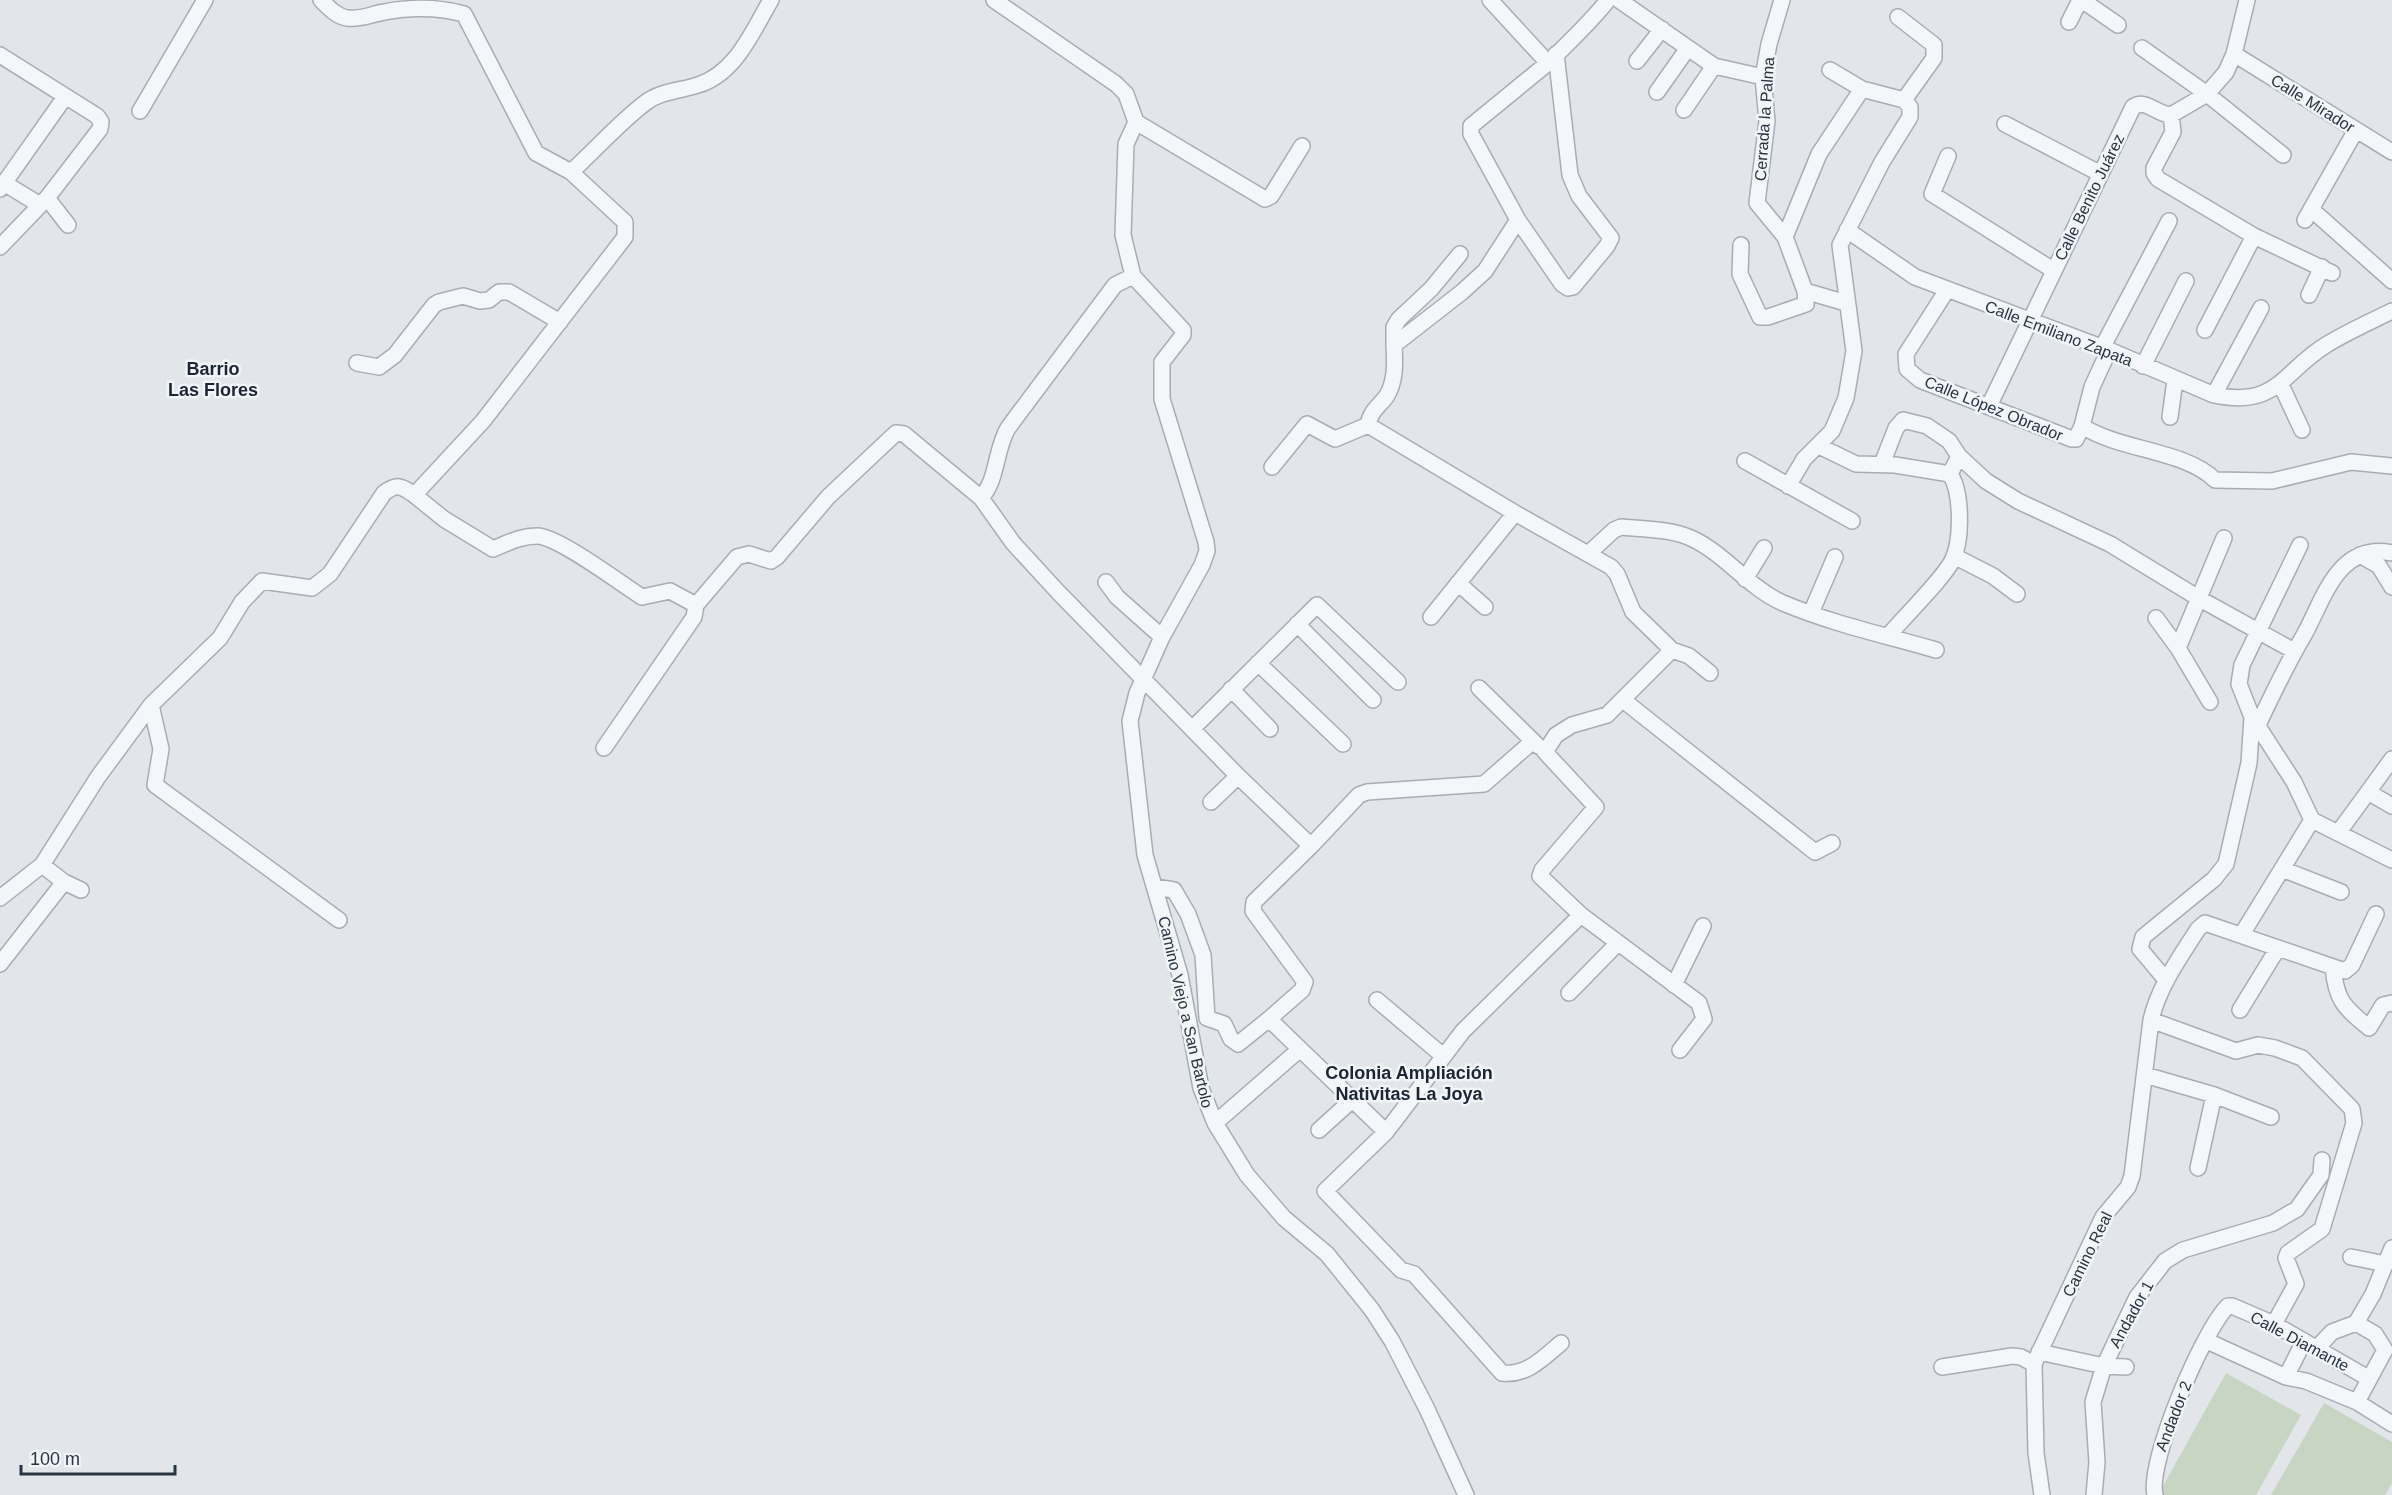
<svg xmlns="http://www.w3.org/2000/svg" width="2392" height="1495" font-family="Helvetica,sans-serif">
<rect width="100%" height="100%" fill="#e2e6eb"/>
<path fill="#c8d5c3" d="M2226 1373 2301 1415 2256 1495H2158Z
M2324 1403 2392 1442V1483L2385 1495H2271Z"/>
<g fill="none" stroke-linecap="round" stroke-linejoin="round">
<g stroke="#a7adb5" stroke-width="18">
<path id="minor" d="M321 0C329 8 336 16 347 18 360 20 372 14 384 12 410 7 438 7 464 14L536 153 571 172C596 149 619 123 645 103 660 91 680 91 698 85 736 73 752 32 771 0
M994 0 1116 84 1126 94 1136 122 1126 144 1123 235 1133 276 1183 330V335L1162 362V399L1206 542 1207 551 1202 565 1162 637 1137 693 1130 721 1145 855 1180 975 1201 1088 1215 1123 1247 1175 1284 1218 1327 1254 1372 1310 1392 1341 1427 1409 1466 1495
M1490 0 1548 63
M1619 0 1714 66 1763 77
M2082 0 2118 25
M1898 17 1934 45V58L1904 100
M2069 22 2080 0
M2142 48 2207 94 2283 155
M1556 54 1570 175 1579 196 1611 238 1607 246 1573 287 1568 288 1562 284 1518 220 1471 134V126L1548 63C1569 42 1590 23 1608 0
M2234 54 2392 152
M0 55 97 116 101 122 100 129 47 198 0 247
M1637 61 1662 29
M1830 70 1862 89 1904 100
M1657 92 1688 48
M1684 110 1714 66
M140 111 205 0
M2171 115 2173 132 2154 168V173L2158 179 2254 236 2332 273
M1136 122 1265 199 1271 196 1302 146
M2005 124 2099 173
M1948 156 1932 194 2053 270
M4 183 40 205
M0 189 65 97
M47 198 68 225
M2311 209 2392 281
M1518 220 1485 271 1462 292 1394 345C1395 362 1396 382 1386 397 1378 407 1370 412 1368 425L1515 513 1611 567 1617 574 1633 612 1672 650 1607 715 1572 725 1556 735 1545 752 1596 807 1542 870 1540 876 1581 915 1463 1031 1386 1132 1325 1191 1401 1270 1414 1274 1502 1373C1527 1376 1543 1358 1561 1343
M2305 220 2356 130
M1847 230 1915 277 2109 350 2214 395C2278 408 2282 372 2326 345 2347 332 2370 322 2392 311
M1785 237 1819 154 1862 89
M1741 245 1740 274 1760 317H1768L1806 304 1805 291 1785 237 1757 203 1767 121 1763 77 1769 44 1782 0
M1947 290 1906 354 1907 369 1920 380 2072 439H2076L2082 426C2121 451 2185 450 2215 480L2272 481 2351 462 2392 466
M1805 291 1846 303
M2309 295 2322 267
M2205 330 2254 236
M1394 345V327L1399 319 1431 289 1460 254
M2102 348 2169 221
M357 363 379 367 395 355 434 305 439 302 463 296 480 301 489 300 499 292H509L560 322
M2143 366 2186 281
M2281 385 2302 430
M2214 395 2261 308
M1989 406 2133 107C2146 98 2157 115 2171 115L2207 94 2226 72 2234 54 2247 0
M2170 417 2175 380
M2082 426 2092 387 2109 350
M1819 446 1856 464 1895 465 1950 474
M1745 461 1852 521
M1882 464 1896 428 1903 420 1927 426 1949 441 1959 456 1986 481 2018 501 2110 544 2200 599 2294 651
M1272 467 1307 424 1335 439 1368 425
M1788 486 1804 459 1832 431 1846 398 1854 351 1840 245 1882 162 1910 117V107L1904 100
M413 494 444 519 493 549C508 543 520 536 537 536 558 536 621 584 642 597L670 591 696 605 737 557 749 554 771 561 777 557 828 497 896 433 904 434 981 498C998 479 995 450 1008 428L1115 285 1133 276
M981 498 1013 543 1059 593 1238 776 1311 846 1254 902 1253 911 1305 982 1302 990 1269 1019 1386 1132
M2300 545 2242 665 2239 684 2252 717 2294 782 2312 820
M1589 553 1614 530 1621 527C1645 529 1672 529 1693 539 1726 555 1749 588 1783 603 1833 624 1884 635 1936 650
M2360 555 2379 566 2392 587
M1954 556 1993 576 2017 594
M1745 579 1764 548
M1106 582 1117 597 1162 637
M1458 583 1485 607
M1811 613 1835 557
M1431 617 1515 513
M2156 618 2178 648 2210 702
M1297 624 1373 700
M1888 636C1902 619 1946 576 1953 559 1962 539 1962 492 1950 474L1959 456
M2178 648 2224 538
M1672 650 1689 656 1710 673
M1258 663 1343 744
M1479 688 1538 746
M1231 689 1270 729
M1623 700 1815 852 1832 843
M2258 725C2272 695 2287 664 2304 635 2324 599 2338 542 2392 553
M1193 728 1317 605 1398 682
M604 748 694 617 696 605
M2368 792 2392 759
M1211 802 1238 776
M2312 820 2392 860
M2338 833 2368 792 2392 806
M1311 846 1359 795 1367 792 1484 784 1533 741
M2282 869 2341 892
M64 882 81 890
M1155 887 1174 890 1188 914 1203 955 1207 1018 1224 1024 1231 1039 1238 1044 1269 1019
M0 898 42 865 98 777 151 705
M1581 915 1699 1003 1704 1019 1680 1050
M339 920 155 785 161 749 151 705 220 638 242 602 262 581 312 588 330 574 384 493C396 484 400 485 413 494L419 490 483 421 625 237V222L571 172
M2242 934 2312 820
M0 964 64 882 42 865
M2333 967C2336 1001 2344 1007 2369 1028L2383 1005 2392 1003
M2166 980 2140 949 2143 937 2214 879 2226 864 2249 763 2252 717
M1674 985 1703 926
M1569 993 1618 943
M1377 1000 1442 1055
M2240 1010 2278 948
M2151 1020 2236 1051 2258 1045 2275 1048 2302 1058 2352 1109 2354 1123 2322 1229 2288 1253 2286 1258 2296 1284 2274 1324
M2145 1075 2214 1095 2271 1117
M1215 1123 1299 1050
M1319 1130 1351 1101
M2198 1168 2214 1095
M2351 1257 2386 1264
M2356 1323 2373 1294 2392 1248
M2356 1323 2375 1334 2385 1350
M2207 1341 2286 1377 2306 1381 2357 1402 2392 1424
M2317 1348 2332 1332 2356 1323
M2039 1352 2104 1366 2126 1367
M1942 1367 2012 1356 2021 1357 2034 1364
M2286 1377 2304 1341
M2357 1402 2385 1350
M2042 1495 2036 1453 2034 1364 2103 1217 2128 1187 2132 1176 2151 1020C2159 986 2179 959 2198 929L2205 923 2345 971 2352 965 2376 914
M2094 1495 2097 1462 2093 1402 2104 1366 2137 1297 2165 1261 2183 1250 2273 1223 2297 1209 2321 1175 2322 1160
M2155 1495C2147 1462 2203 1330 2228 1306H2232L2274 1324 2368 1378"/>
</g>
<use href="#minor" stroke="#f5f6f9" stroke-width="15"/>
</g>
<g text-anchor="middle" stroke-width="5" stroke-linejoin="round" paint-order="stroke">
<g font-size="16" fill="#293443" stroke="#f2f5f8">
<text transform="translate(2313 103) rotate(32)" y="6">Calle Mirador</text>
<text transform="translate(1764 119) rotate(-86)" y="6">Cerrada la Palma</text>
<text transform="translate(2089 197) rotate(-64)" y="6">Calle Benito Juárez</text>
<text transform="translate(2059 333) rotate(21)" y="6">Calle Emiliano Zapata</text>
<text transform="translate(1994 408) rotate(22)" y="6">Calle López Obrador</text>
<text transform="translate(1186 1012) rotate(77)" y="6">Camino Viejo a San Bartolo</text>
<text transform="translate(2087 1254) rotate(-64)" y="6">Camino Real</text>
<text transform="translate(2131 1314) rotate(-61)" y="6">Andador 1</text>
<text transform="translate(2300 1341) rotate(28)" y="6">Calle Diamante</text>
<text transform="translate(2173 1416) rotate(-69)" y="6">Andador 2</text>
</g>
<g font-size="18" font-weight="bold" fill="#1b2534" stroke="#f2f5f8">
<text x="213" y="375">Barrio<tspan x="213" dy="21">Las Flores</tspan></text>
<text x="1409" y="1079">Colonia Ampliación<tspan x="1409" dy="21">Nativitas La Joya</tspan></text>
</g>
</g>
<path d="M21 1465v9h154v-9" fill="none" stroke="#293443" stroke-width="3"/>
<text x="30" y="1465" font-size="18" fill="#293443" stroke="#f2f5f8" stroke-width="4.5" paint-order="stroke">100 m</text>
</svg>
